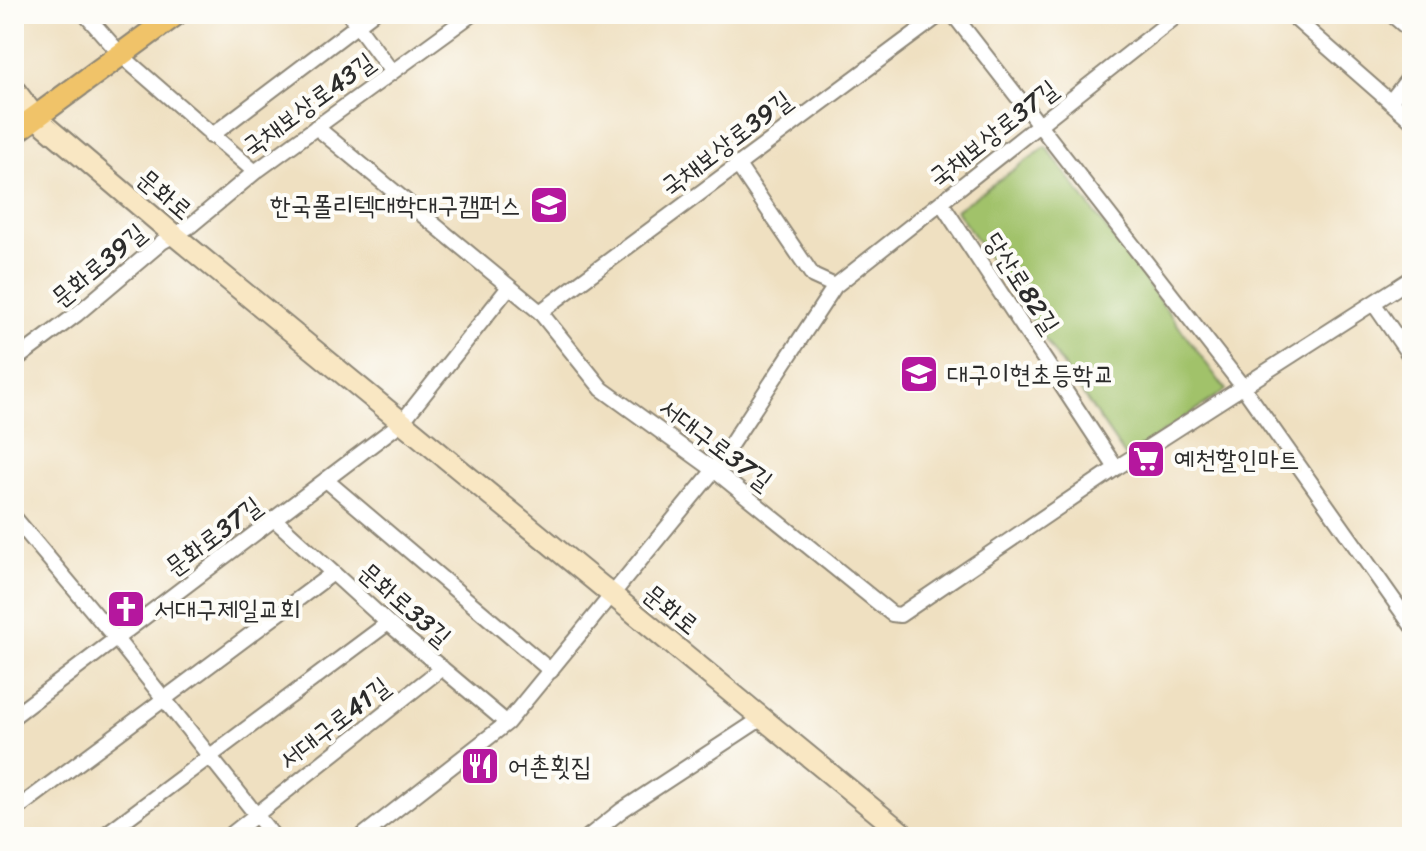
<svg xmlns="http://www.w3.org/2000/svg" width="1426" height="851" font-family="Sriracha,'Poor Story',sans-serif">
<rect width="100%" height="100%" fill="#fdfcf7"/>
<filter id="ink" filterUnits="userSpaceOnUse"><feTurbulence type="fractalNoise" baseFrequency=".0125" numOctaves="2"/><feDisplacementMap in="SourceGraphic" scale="16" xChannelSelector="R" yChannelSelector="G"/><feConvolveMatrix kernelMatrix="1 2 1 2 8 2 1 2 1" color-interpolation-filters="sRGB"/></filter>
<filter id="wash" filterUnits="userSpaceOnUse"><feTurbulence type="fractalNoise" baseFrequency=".006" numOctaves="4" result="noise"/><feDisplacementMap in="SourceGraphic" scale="32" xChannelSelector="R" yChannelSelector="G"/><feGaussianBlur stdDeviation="1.8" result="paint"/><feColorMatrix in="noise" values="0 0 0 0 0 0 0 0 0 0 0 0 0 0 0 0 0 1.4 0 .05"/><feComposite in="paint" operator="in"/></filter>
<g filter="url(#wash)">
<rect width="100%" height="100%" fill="#efe0c1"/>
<path fill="#a1c26b" stroke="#66764b" stroke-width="2" d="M1046 147 1226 390 1126 457 956 210Z"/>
</g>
<g filter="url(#ink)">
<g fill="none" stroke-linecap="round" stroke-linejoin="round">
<g stroke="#8d8676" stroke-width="18">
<path id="minor" d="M85 14 122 56 255 172
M349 14 392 72
M953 14 1243 387 1412 626
M1290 14 1412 121
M1391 14 1412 32
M1390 102 1412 74
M316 127 540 312 602 389 714 470 892 614 900 615 1116 468 1412 278
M211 136 372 14
M737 164 813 276 835 286
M942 204 1116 468
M1374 304 1412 359
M540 312 941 14
M14 361 77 314 162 242 190 226 255 172 472 14
M326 480 551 671
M14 517 117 640 274 837
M274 519 388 623 507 723
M14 716 402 422 509 287
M14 811 333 573
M102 837 388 623
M228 837 442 668
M361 837 507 723 714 470 835 286 1179 14
M588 837 622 810 762 718"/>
</g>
<g stroke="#8d8676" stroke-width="24">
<path id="secondary" d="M14 89 35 117 174 235 907 837"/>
</g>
<g stroke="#8d8676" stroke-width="26">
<path id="primary" d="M14 133 176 14"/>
</g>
<use href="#minor" stroke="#fff" stroke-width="14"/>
<use href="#secondary" stroke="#f9e7c3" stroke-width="20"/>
<use href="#primary" stroke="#f0c369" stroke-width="22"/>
</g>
</g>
<defs>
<g id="school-square" transform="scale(2)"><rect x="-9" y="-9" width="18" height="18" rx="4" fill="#b5179e" stroke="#fdfcf7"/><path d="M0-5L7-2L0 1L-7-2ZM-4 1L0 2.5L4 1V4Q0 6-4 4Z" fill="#fff"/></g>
<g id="supermarket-square" transform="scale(2)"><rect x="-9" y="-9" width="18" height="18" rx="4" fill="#b5179e" stroke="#fdfcf7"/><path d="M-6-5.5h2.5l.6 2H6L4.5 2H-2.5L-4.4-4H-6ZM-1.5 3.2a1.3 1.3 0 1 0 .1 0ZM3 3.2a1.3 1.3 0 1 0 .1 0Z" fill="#fff"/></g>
<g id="church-square" transform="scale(2)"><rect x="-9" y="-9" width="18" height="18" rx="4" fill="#b5179e" stroke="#fdfcf7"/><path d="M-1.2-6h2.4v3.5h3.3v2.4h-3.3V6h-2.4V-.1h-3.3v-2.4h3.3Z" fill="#fff"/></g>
<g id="restaurant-square" transform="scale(2)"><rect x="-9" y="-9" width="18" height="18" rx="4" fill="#b5179e" stroke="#fdfcf7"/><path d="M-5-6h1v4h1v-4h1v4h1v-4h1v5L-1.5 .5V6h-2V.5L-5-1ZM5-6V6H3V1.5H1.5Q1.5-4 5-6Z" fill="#fff"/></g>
</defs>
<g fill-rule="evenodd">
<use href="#school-square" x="549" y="205"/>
<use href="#school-square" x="919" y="374"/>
<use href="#supermarket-square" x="1146" y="459"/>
<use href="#church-square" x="126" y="609"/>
<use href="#restaurant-square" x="480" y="766"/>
</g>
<g text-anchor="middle" stroke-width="8" stroke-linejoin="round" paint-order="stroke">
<g font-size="26" fill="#2b2b2b" stroke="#fdfcf7">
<text transform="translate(308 104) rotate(-36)" y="9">국채보상로43길</text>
<text transform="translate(993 133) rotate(-38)" y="9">국채보상로37길</text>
<text transform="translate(726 143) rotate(-37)" y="9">국채보상로39길</text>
<text transform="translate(165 194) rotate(40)" y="9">문화로</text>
<text transform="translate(98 265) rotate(-40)" y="9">문화로39길</text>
<text transform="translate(1022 283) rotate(57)" y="9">당산로82길</text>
<text transform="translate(716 444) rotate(37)" y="9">서대구로37길</text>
<text transform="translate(213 536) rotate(-37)" y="9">문화로37길</text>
<text transform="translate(405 604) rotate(41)" y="9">문화로33길</text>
<text transform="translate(671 609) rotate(39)" y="9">문화로</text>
<text transform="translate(334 723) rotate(-38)" y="9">서대구로41길</text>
</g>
<g font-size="26" fill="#2b2b2b" stroke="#fdfcf7" text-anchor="start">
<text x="521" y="214" text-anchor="end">한국폴리텍대학대구캠퍼스</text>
<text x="947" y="383">대구이현초등학교</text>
<text x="1174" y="468">예천할인마트</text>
<text x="154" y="618">서대구제일교회</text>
<text x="508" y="775">어촌횟집</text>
</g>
</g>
<rect width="1426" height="851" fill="none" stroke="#fdfcf7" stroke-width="48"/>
</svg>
